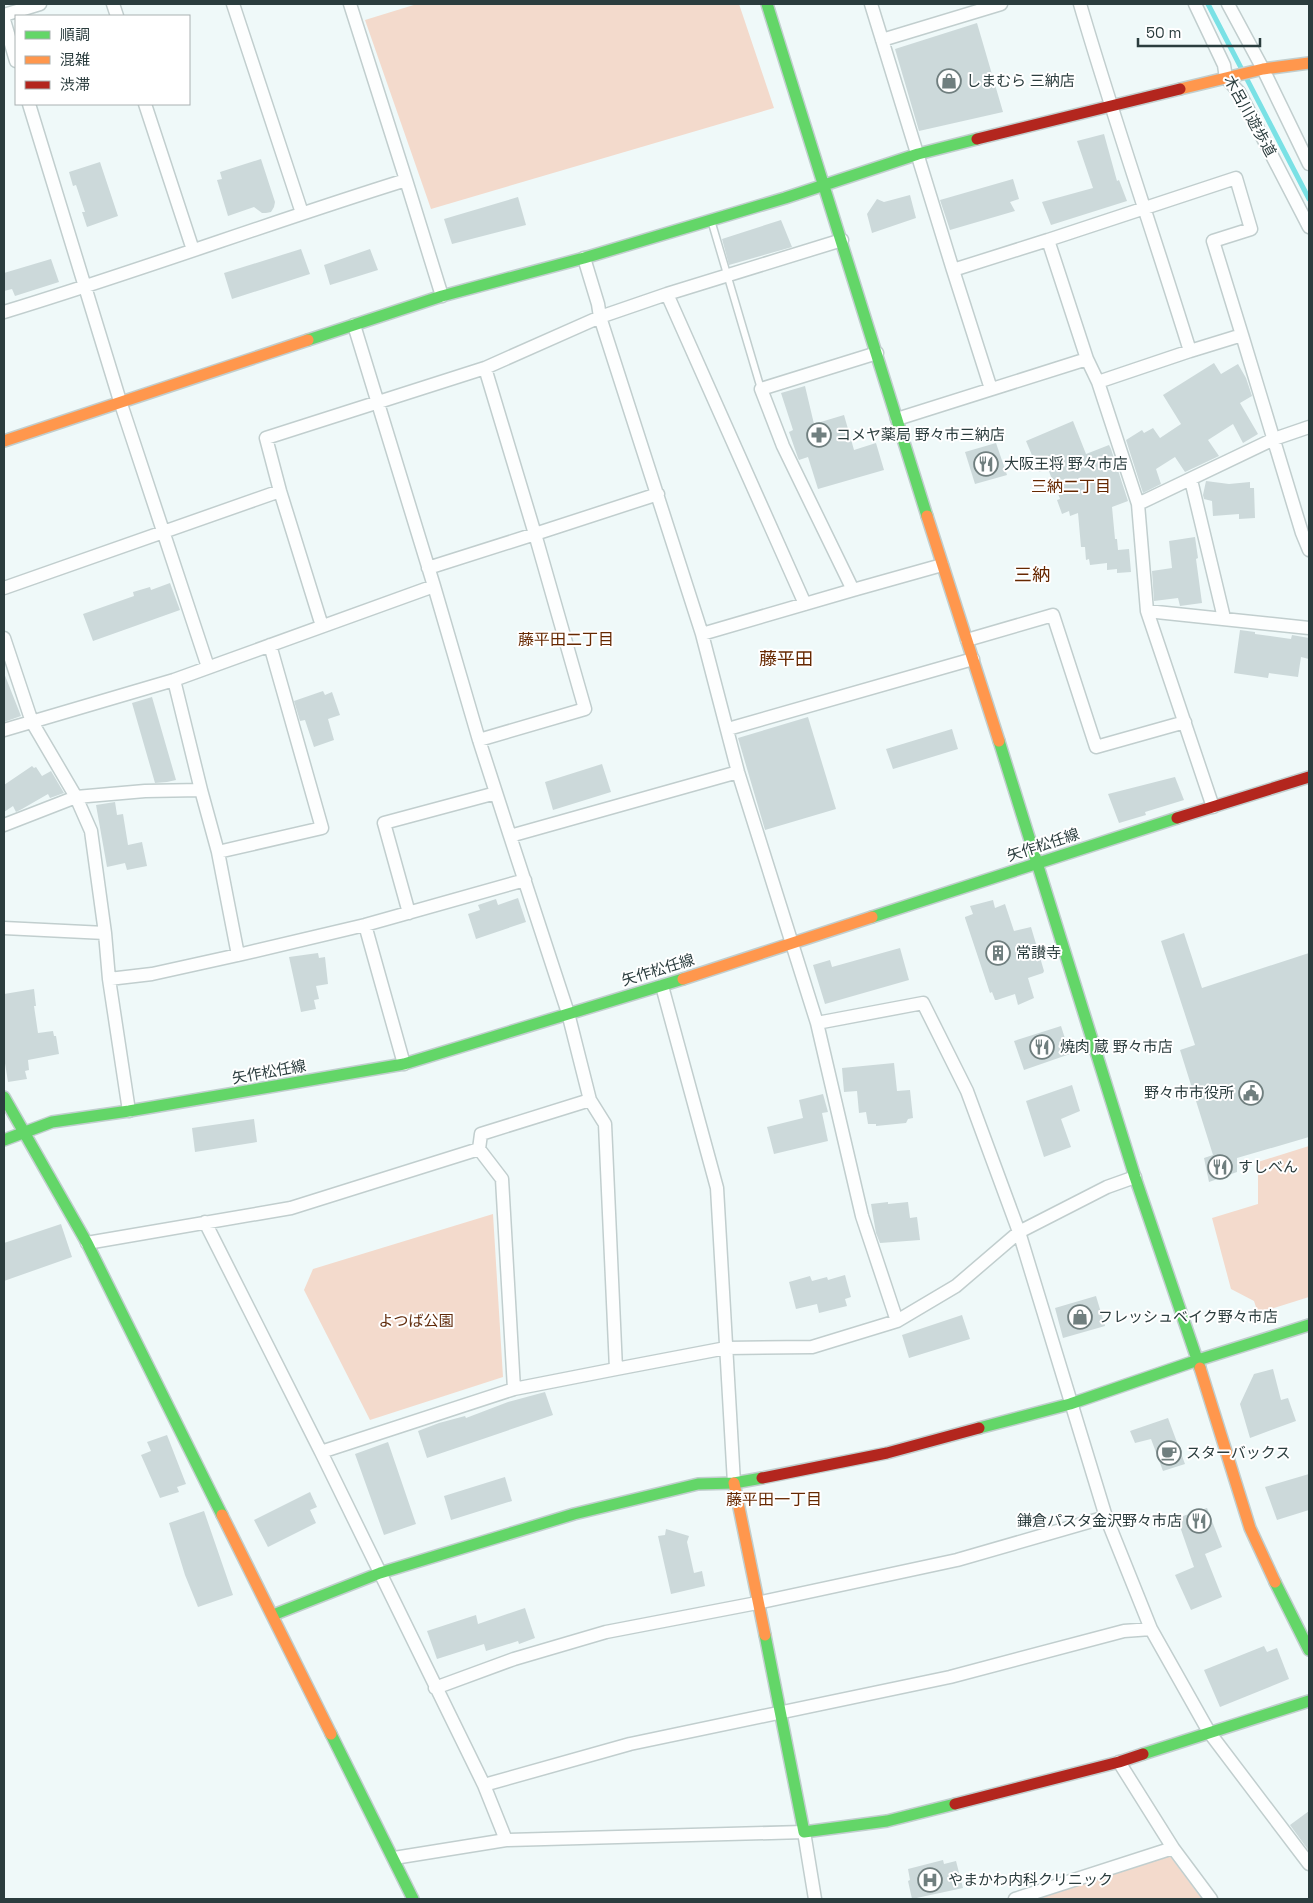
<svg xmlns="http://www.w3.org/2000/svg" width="1313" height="1903" font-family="'Space Grotesk','Noto Sans JP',sans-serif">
<rect width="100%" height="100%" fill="#eff9f9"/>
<path fill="#f3dacc" d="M417 4H739L774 108 431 209 365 20Z
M1309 1146V1297L1258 1313 1254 1301 1231 1289 1212 1218 1258 1204V1162Z
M493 1214 503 1377 370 1420 304 1290 313 1269Z
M1170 1856 1202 1899H1035Z"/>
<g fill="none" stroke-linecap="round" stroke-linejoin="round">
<path stroke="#7ae1e5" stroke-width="5" d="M1208 4 1309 199"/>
</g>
<path fill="#ccd9da" d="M977 23 1003 112 919 131 895 49Z
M1104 134 1117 181 1119 180 1127 201 1051 225 1042 202 1093 188 1077 141Z
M261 159 275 202 274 207 271 212 266 213H262L254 207 228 216 217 180 222 179 220 172Z
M100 162 118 216 87 227 82 212H85L76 185 73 186 69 172Z
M1013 179 1019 199 1010 202 1015 211 950 230 940 200Z
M910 195 916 218 872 233 867 214 877 199 884 202Z
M518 197 526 225 452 244 444 219Z
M781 220 792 247 729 265 722 239Z
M301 249 310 274 232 299 224 273Z
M370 249 378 270 330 285 324 265Z
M51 259 59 282 15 296 12 289 4 291V273Z
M1214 363 1221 374 1238 364 1246 378 1252 396 1240 403 1258 434 1243 443 1233 424 1208 440 1219 456 1185 472 1175 457 1156 469 1161 484 1143 493 1126 440 1142 430 1144 433 1153 428 1160 438 1181 424 1163 395Z
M805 386 814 424 844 415 854 450 876 443 884 470 818 489 808 457 799 460 798 458 789 432 793 430 781 393Z
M1073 421 1086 454 1109 445 1111 449 1128 501 1112 507 1115 539H1117L1118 550 1129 549 1131 572 1117 573V569L1107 570V563L1090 565 1089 559 1086 560 1085 547H1081L1078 513 1070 516 1069 511 1062 514 1057 500 1060 499 1048 469 1039 472 1026 441Z
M996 443 1007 475 975 484 965 452Z
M1206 481 1229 484 1250 482V488H1254L1255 518 1239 519V514L1213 516 1212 501 1204 499 1203 495Z
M1195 537 1198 558 1196 559 1202 603 1180 606 1178 598 1154 601 1152 571 1172 568 1169 541Z
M170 583 180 610 93 641 83 614 134 596 133 592 150 587 151 590Z
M1240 630 1255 632V634L1291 639 1292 635 1309 638V659L1301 657 1298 677 1269 673 1268 678 1234 673Z
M4 673 21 716 4 722Z
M323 691 325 695 332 692 340 715 328 719 334 740 314 747 305 720 300 721 294 701Z
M152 697 176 780 167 782 155 783 132 703Z
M808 717 836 809 765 830 738 738Z
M952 729 958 749 893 769 886 749Z
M602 764 611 792 553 810 545 782Z
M32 766 34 768 36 767 42 776 51 771 64 793 50 798 48 794 22 809 16 812 13 806 4 812V785Z
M1175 777 1184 800 1145 812 1146 815 1119 823 1108 794Z
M115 802 117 815 123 814 128 845 142 842 147 866 127 870 125 863 107 867 96 805Z
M518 898 526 922 476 939 468 914 480 910 478 905 496 899 498 905Z
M993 900 995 908 1005 904 1014 931 1031 927 1044 971 1043 973 1028 978 1034 998 1018 1005 1015 994 997 1000H995L992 992 990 993 965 918V917L973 914 970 906Z
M1184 933 1202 988 1309 953V1137L1237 1158V1172L1209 1182 1204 1158 1213 1155 1180 1050 1195 1045 1161 941Z
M900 948 909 980 825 1004 813 965 830 960 832 967Z
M318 953 319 958 325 957 328 984 316 986 319 999 314 1000 316 1009 301 1012 289 957Z
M34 989 36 1006H34L38 1033 53 1031 54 1036H56L59 1054 28 1060 29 1070 25 1071 27 1079 8 1082 4 1057V994Z
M1061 1026 1070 1054 1024 1070 1014 1041Z
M894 1063 897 1091 910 1090 913 1118 908 1119 906 1123 876 1126V1124H868L866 1112 859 1113 857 1091 844 1092 842 1068Z
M1072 1085 1080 1111 1061 1119 1071 1147 1044 1157 1026 1101Z
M823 1094 828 1112 822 1113 828 1141 774 1154 767 1127 803 1118 799 1100Z
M254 1119 257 1142 195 1152 192 1128Z
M888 1202V1204L908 1202 910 1218 917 1217 920 1240 880 1243 876 1233 871 1204Z
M61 1224 72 1257 4 1281V1243Z
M845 1275 851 1297 845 1299 847 1306 819 1313 817 1304 796 1309 789 1282 810 1276 812 1281 827 1277 828 1280Z
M1096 1296 1105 1326 1063 1338 1055 1308Z
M962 1315 970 1339 909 1358 902 1335Z
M1273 1369 1281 1400 1288 1398 1296 1421 1250 1438 1240 1404 1254 1374Z
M545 1392 553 1415 427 1458 418 1431 439 1423 465 1416 466 1418 508 1402Z
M1168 1418 1185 1464 1163 1471 1151 1439 1135 1443 1130 1431Z
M167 1435 186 1484 177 1487 179 1492 160 1498 141 1455 151 1451 147 1442Z
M388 1442 416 1524 384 1535 355 1454Z
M1309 1474V1510L1277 1520 1265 1487Z
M505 1477 512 1501 451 1520 444 1496Z
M310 1492 317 1507 310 1510 316 1523 268 1547 254 1520Z
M1207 1508 1222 1547 1205 1554 1222 1597 1191 1610 1175 1575 1194 1567 1177 1518Z
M204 1511 233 1595 198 1607 185 1575 169 1523Z
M666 1529 689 1536 687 1542 694 1573 702 1571 705 1586 671 1594 658 1536 665 1535Z
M525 1608 535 1638 519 1644 518 1641 486 1651 484 1644 437 1659 427 1631 476 1615 478 1624Z
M1264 1646 1267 1652 1277 1648 1289 1679 1220 1707 1204 1670Z
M1309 1811V1851L1290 1825Z
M943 1860 944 1864 956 1861 963 1888 912 1899 908 1881 910 1880 908 1869Z"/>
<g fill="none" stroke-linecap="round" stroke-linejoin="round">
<g stroke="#c1cece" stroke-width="9">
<path id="lane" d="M711 220 761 389"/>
</g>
<g stroke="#c1cece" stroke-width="15">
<path id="street" d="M113 4 117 16
M233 4 302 213
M350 4 406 180
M871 4 953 270
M1080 4C1114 120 1154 235 1190 351L1242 335 1302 533 1309 550
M1195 4 1224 65 1226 78 1239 92 1309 227
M1228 4 1263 69 1309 164
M4 15 40 4
M4 20 16 61
M882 40 1001 4
M29 104 120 401 208 667
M145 104 193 250
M584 258 598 304 600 317 702 634 738 772 817 1023 862 1216 897 1321
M667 294 805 604
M4 312C139 271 271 222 406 180L442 296
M354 325 434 586 479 740 510 836
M877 353 761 389 783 446 853 590 942 565
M1098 382 1190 351
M991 389 953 270 1048 240
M897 419 1087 359
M1191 480 1224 618
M1138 504 1274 439 1309 427
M428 568 535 534 485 368
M4 588 280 491
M1147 611 1309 628
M322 626 280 491 266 438 485 368 600 317 667 294 842 240
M702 634 853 590
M4 638 32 722 76 797 91 831 105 933 109 979 129 1111
M967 640 1053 615 1096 747 1185 722
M174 680 201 790
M728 729 973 659
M4 730 174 680 434 586
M479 740 585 709 535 534 658 494
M738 772 510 836 568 1013 590 1100 605 1124 616 1369 514 1389 321 1452 484 1785 506 1840 804 1832 815 1899
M1213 807 1147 611 1138 504 1098 382 1087 359 1048 240 1236 178 1251 229 1213 241 1242 335
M4 825 76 797 145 791 201 790 218 852 238 955 365 925 525 880
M218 852 322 828 270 645
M409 913 384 823 496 793
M365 925 404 1064
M4 928 105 933
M109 979 152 974 238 955
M662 986 717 1188 734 1483
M817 1023 923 1003 967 1091 1019 1232 1106 1517 1151 1629 1209 1732 1309 1864
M479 1149 502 1179 514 1389
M205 1222 321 1452
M87 1243 291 1208 479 1149 481 1134 590 1100
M616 1369 726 1348 812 1347 897 1321 956 1286 1019 1232 1107 1187 1135 1177
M435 1688 514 1659 606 1632 757 1603 957 1560 1106 1517
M1119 1762 1173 1848 1211 1899
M484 1785 630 1744 950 1677 1124 1631 1151 1629
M394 1858 506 1840
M1015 1899 1173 1848"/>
</g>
<g stroke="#c1cece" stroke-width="14">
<path id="fast" d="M767 4 927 516
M308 340 442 296 584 258 785 198 918 154 977 139
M999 741 1135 1177 1200 1368
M872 917 1177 818
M4 1097 87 1243 222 1515
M4 1140 52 1122 129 1111 404 1064 683 979
M979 1428 1070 1404 1198 1360 1309 1325
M1275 1582 1309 1650
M273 1615 380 1573 574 1514 698 1484 734 1483 762 1478
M765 1635 804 1832 887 1821 955 1804
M331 1734 413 1899
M1143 1754 1309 1701"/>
</g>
<g stroke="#c1cece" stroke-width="14">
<path id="slow" d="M1180 89 1263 69 1309 63
M4 441 308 340
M927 516 999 741
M683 979 872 917
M1200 1368 1250 1528 1275 1582
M734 1483 765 1635
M222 1515 331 1734"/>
</g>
<g stroke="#c1cece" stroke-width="14">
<path id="jam" d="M977 139 1180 89
M1177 818 1309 777
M762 1478 887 1453 979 1428
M955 1804 1119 1762 1143 1754"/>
</g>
<use href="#lane" stroke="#fdfefe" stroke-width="6"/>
<use href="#street" stroke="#fdfefe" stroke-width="12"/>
<use href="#fast" stroke="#63d668" stroke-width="11"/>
<use href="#slow" stroke="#ff974d" stroke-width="11"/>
<use href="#jam" stroke="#b3261e" stroke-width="11"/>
</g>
<defs>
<g id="shop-ring" transform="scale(1.25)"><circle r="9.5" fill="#fff" stroke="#707f7f" stroke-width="1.5"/><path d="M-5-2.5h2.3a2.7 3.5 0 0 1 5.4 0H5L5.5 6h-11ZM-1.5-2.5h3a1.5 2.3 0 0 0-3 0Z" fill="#707f7f"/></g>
<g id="pharmacy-ring" transform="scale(1.25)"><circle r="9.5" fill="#fff" stroke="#707f7f" stroke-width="1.5"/><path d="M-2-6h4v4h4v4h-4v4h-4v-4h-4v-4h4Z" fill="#707f7f"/></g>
<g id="restaurant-ring" transform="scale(1.25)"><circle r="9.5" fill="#fff" stroke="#707f7f" stroke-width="1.5"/><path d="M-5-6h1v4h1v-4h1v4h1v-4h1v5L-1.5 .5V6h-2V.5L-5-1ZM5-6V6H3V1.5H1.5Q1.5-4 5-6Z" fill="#707f7f"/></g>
<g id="building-ring" transform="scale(1.25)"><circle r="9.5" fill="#fff" stroke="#707f7f" stroke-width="1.5"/><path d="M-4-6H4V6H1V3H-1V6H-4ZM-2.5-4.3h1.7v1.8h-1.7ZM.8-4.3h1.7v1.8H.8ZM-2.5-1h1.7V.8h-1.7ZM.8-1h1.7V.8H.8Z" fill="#707f7f"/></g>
<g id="civic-ring" transform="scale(1.25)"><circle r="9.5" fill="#fff" stroke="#707f7f" stroke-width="1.5"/><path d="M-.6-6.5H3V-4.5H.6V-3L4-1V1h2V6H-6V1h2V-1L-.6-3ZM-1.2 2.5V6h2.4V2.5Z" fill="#707f7f"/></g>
<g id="cafe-ring" transform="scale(1.25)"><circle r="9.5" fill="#fff" stroke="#707f7f" stroke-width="1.5"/><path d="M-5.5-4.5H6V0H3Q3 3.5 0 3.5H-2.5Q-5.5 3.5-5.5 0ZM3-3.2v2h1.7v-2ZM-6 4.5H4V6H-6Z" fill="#707f7f"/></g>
<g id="hospital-ring" transform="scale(1.25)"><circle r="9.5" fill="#fff" stroke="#707f7f" stroke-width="1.5"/><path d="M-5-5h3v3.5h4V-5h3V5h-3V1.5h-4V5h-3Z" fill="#707f7f"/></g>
</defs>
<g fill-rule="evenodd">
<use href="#shop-ring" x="949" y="81"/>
<use href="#pharmacy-ring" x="819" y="435"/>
<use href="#restaurant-ring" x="986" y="464"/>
<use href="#building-ring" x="998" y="953"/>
<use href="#restaurant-ring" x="1042" y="1047"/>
<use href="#civic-ring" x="1251" y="1093"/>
<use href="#restaurant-ring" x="1220" y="1167"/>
<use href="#shop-ring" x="1080" y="1317"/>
<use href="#cafe-ring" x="1169" y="1453"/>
<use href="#restaurant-ring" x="1199" y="1521"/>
<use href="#hospital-ring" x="930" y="1880"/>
</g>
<g text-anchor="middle" stroke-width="4" stroke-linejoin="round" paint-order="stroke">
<g font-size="15" fill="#2b3d3e" stroke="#fff" text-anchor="start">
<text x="966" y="86">しまむら 三納店</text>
<text x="836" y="440">コメヤ薬局 野々市三納店</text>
<text x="1004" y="469">大阪王将 野々市店</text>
<text x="1016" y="958">常讃寺</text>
<text x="1060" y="1052">焼肉 蔵 野々市店</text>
<text x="1234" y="1098" text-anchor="end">野々市市役所</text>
<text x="1238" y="1172">すしべん</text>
<text x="1098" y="1322">フレッシュベイク野々市店</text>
<text x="1186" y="1458">スターバックス</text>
<text x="1182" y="1526" text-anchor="end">鎌倉パスタ金沢野々市店</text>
<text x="948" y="1885">やまかわ内科クリニック</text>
</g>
<g font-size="15" fill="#2b3d3e" stroke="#fff">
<text transform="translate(1250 116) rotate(61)" y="5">木呂川遊歩道</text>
<text transform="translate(1043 845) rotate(-18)" y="5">矢作松任線</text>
<text transform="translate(658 970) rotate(-17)" y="5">矢作松任線</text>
<text transform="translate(269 1072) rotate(-10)" y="5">矢作松任線</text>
</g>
<g font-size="15" fill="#602a0a" stroke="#fff">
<text x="416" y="1326">よつば公園</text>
</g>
<g font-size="16" fill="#662801" stroke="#fff">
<text x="1071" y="492">三納二丁目</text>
<text x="566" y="645">藤平田二丁目</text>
<text x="774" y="1505">藤平田一丁目</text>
</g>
<g font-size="18" fill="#662801" stroke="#fff">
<text x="1032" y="581">三納</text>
<text x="786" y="665">藤平田</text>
</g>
</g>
<rect width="1313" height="1903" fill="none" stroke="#2b3d3e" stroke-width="10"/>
<rect x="15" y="15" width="175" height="90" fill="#ffffff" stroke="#aab1b2"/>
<rect x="25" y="31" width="25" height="8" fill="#63d668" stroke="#aab1b2"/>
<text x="60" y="40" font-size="15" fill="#2b3d3e">順調</text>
<rect x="25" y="56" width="25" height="8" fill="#ff974d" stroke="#aab1b2"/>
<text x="60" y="65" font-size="15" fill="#2b3d3e">混雑</text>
<rect x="25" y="81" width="25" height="8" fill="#b3261e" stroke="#aab1b2"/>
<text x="60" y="90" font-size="15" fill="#2b3d3e">渋滞</text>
<path d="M1138 38v8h122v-8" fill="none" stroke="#2b3d3e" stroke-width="2.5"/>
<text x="1146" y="38" font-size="15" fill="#2b3d3e" stroke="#ffffff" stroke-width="4" paint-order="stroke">50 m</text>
</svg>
